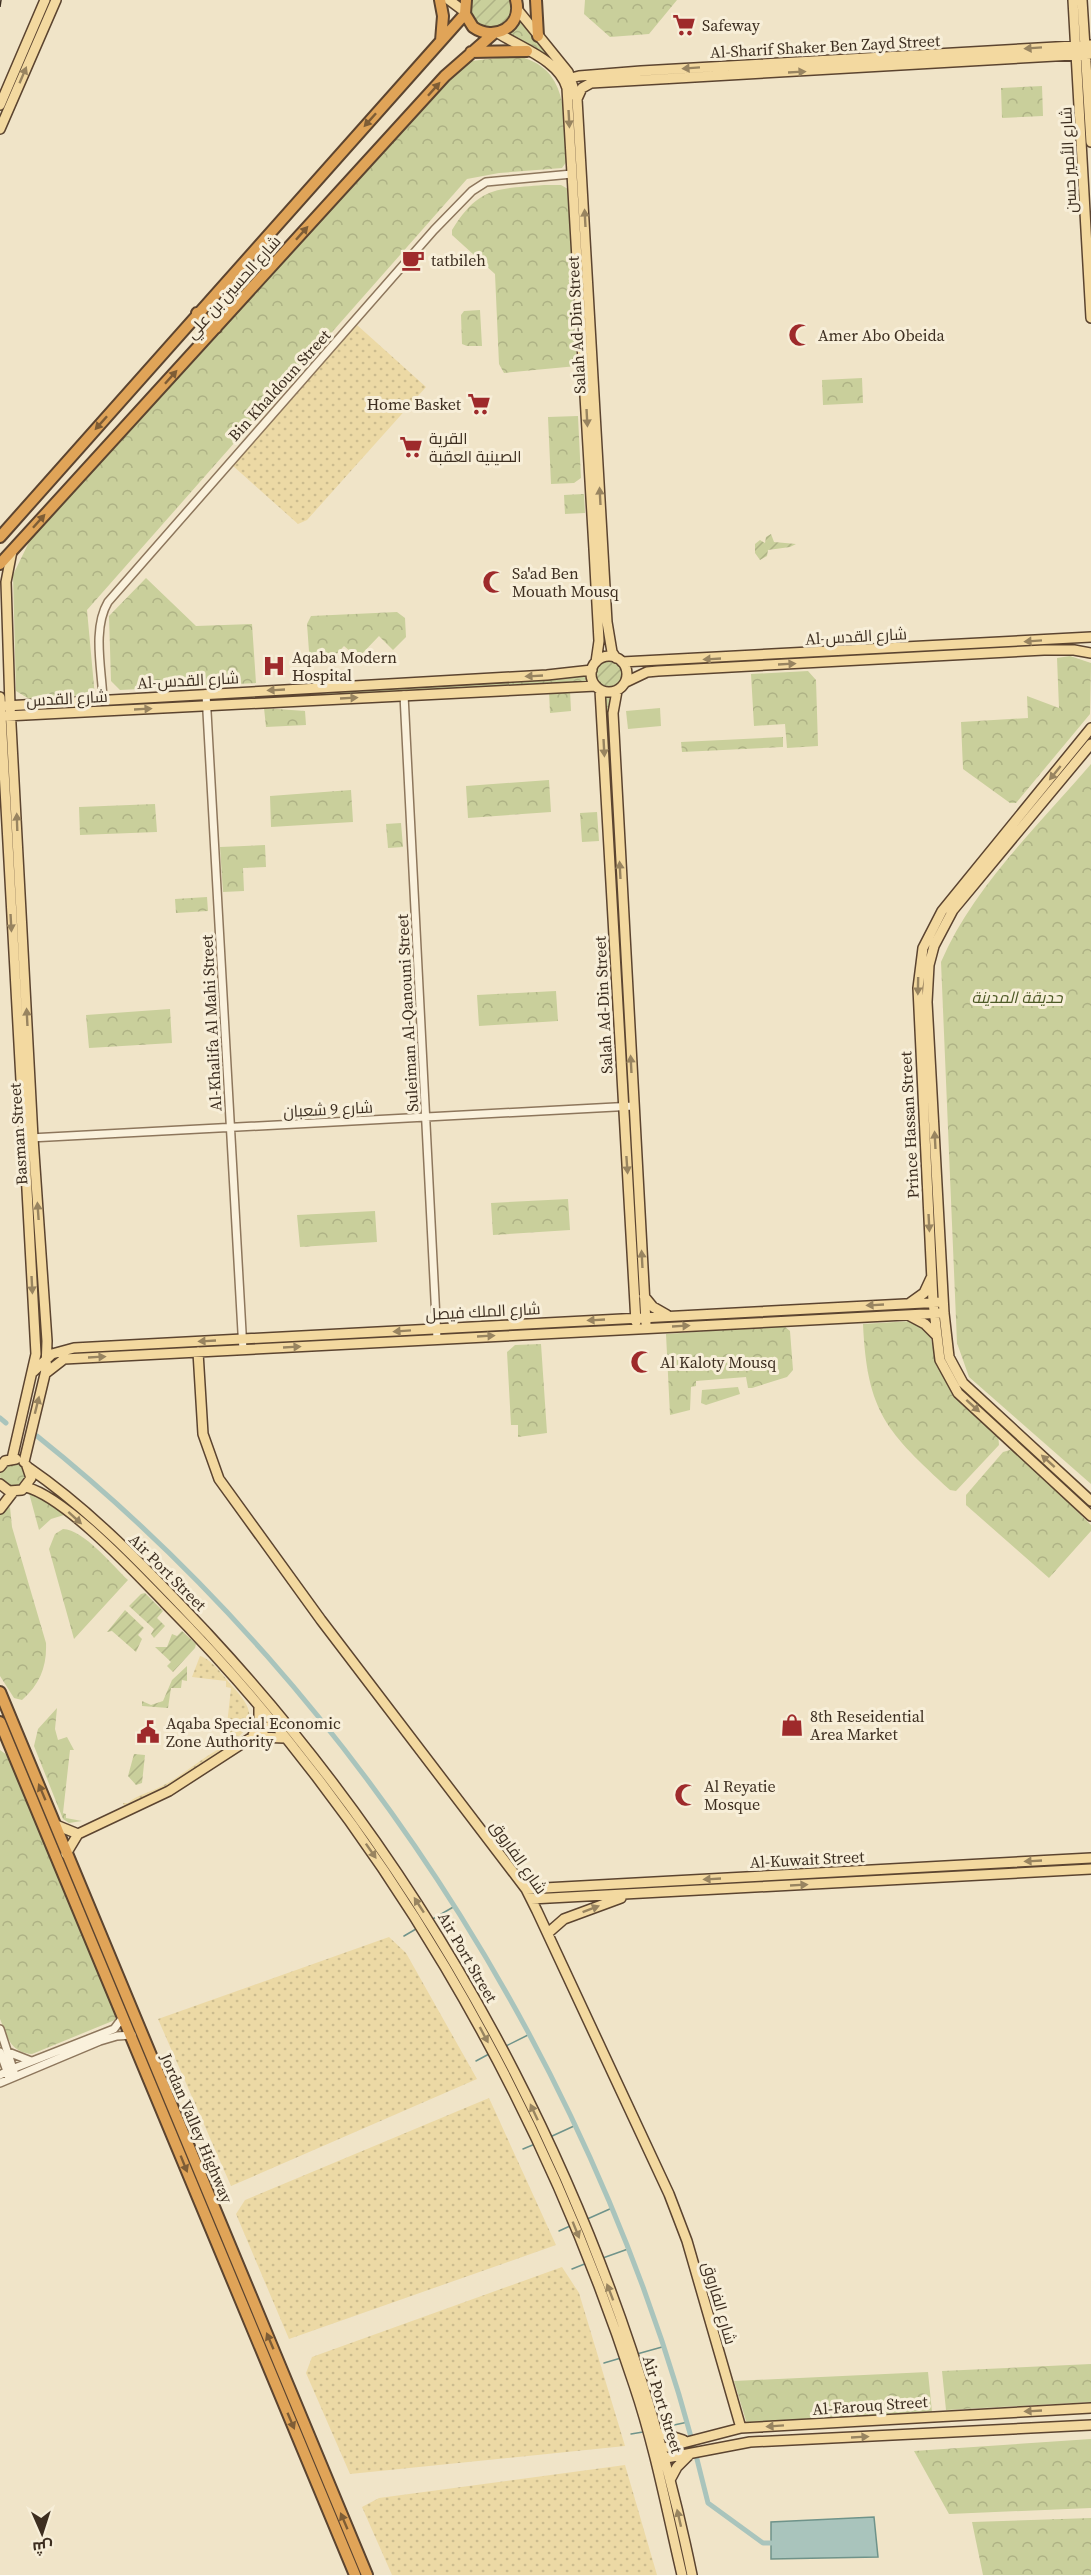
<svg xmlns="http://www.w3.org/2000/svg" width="1091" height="2575" font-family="'Source Serif 4',Cairo,serif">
<defs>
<pattern id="forest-crowns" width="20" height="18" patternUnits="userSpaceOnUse" patternTransform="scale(1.5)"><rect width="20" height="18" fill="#c9cf9b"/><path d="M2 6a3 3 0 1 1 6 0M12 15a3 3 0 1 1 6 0" fill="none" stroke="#aeb285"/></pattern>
<pattern id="sand-dots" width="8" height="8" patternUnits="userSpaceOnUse" patternTransform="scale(1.5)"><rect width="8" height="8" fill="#ecd9a5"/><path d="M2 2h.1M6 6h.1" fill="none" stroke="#cbbb8e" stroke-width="1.8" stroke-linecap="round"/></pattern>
<pattern id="garden-furrows" width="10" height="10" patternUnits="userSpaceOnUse" patternTransform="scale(1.5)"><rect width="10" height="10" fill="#c9cf9b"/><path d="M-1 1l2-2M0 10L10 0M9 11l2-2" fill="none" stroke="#aeb285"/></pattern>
</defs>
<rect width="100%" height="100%" fill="#f0e4c8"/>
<path fill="#c9cf9b" d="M660 708 661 726 628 729 626 711Z"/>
<path fill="url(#forest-crowns)" d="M585 0H677L649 34 610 37 584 14Z
M520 17 546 53 562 69 505 35Z
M498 58C506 58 519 56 527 59 570 74 564 124 567 161L562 168 499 173 467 179 87 610 95 697 31 700 16 691 13 575 30 540 451 79 471 61Z
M1042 86 1043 116 1002 118 1001 88Z
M544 185H561L568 189 577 366 504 373 499 364 495 274 452 235V230C479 186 497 189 544 185Z
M480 310 482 346H467L462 344 461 315 464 311Z
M862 378 863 403 823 405 822 380Z
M578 416 581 478 574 483 551 484 548 417Z
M584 494 585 513 565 514 564 495Z
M146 578 196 626 252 624 256 683 120 690 111 681 109 616Z
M397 612 405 618 406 637 393 650 379 636 358 658 344 646 327 664 319 657 314 664 310 665 307 624 311 616Z
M1070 656 1091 663 1090 714 1016 803H1010L963 769 961 722 1028 718 1027 696 1059 708 1057 658Z
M808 671 816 680 818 746 787 748 785 724 754 726 751 674Z
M587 675V681L214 700 248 696Z
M570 690 571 711 550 713 549 691Z
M610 696 618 888V891H615L605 697Z
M264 708 305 711 306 725 266 727Z
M783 737V747L682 752 681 742Z
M1091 764V1484L969 1377 957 1343 941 962C973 887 1038 826 1091 764Z
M549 780 551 812 468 818 466 786Z
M351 790 353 822 271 827 270 796Z
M155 804 157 832 80 835 79 807Z
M597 812 599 841 582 842 580 813Z
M401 823 403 847 388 848 386 824Z
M265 845 266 867 243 868 244 891 223 892 220 847Z
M207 897 208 911 176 913 175 899Z
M556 991 558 1021 479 1026 477 995Z
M170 1009 172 1043 89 1048 86 1015Z
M568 1199 570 1230 493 1235 491 1203Z
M375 1211 377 1242 300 1247 297 1215Z
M928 1320C934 1377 957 1398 998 1434L999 1445 956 1491 950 1490C887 1432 867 1413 863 1324Z
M784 1326 790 1331 793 1370 787 1377 752 1388H748L746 1377 696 1381V1386L691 1387 690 1410 670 1415 666 1334Z
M541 1344 547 1433 518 1437V1425H511L507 1352 515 1345Z
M738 1387 740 1394 706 1405 701 1403 702 1390Z
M1010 1450 1016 1451 1091 1525V1531L1049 1578 966 1505V1495L1003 1452Z
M0 1475a14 14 0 1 1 28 0a14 14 0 1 1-28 0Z
M37 1491 64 1515 51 1519 39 1530 29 1493Z
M10 1507 12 1527 46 1643C47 1666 40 1684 22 1700L14 1698 0 1676V1514Z
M63 1529C84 1530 112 1565 128 1580L74 1639 49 1549 55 1534Z
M57 1708 55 1729 58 1740 67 1737 74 1750H70L63 1813 66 1814V1818L82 1821 69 1823 63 1819 34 1746 38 1729Z
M0 1750 7 1755 115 2009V2020L32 2054C10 2052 8 2038 0 2019Z
M1091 2364V2402L946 2410 942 2371Z
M928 2372 932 2412 747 2424 734 2381Z
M1091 2439V2508L949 2514 914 2451Z
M1091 2518V2575H983L972 2522Z"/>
<path fill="url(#sand-dots)" d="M357 325 426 387 307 520 298 524 232 465Z
M200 1656C210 1658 224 1676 232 1686 241 1696 252 1707 249 1722 246 1743 146 1799 124 1806L123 1803H128C138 1794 150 1793 162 1786 182 1776 199 1760 219 1749V1743H225L231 1688 226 1687V1681L192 1677Z
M389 1937 406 1953 477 2079 231 2186 158 2019Z
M489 2098 556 2245 289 2339 236 2214 245 2200Z
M562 2267 579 2293 625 2446 350 2474 306 2373 312 2357Z
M625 2465 657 2575H392L362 2507 379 2498Z"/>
<path fill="url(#garden-furrows)" d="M468 0H515V15L493 33 470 22Z
M771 534 774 542 796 544 790 547 768 550 767 556 760 560 755 553V544L760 540 765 543 766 537Z
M594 674a15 15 0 1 1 30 0a15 15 0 1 1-30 0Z
M145 1593 163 1611 157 1618 165 1626 154 1638 151 1634 154 1629 129 1606 141 1594Z
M125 1610 144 1628 138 1635 142 1639 136 1652 112 1631 107 1632Z
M182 1631 196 1644 195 1648 173 1672 167 1666 171 1662 155 1647H167L172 1634 177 1636Z
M187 1666V1681L182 1680 181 1688H171L168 1708 142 1706V1701L151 1705 163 1701 172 1680Z
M134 1754 145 1755 142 1783 136 1785 128 1776Z"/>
<path fill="#a9c4bc" stroke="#6f938a" stroke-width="1.5" d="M874 2517 878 2557 771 2559V2522Z"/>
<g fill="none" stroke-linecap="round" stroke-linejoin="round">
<path stroke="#6f938a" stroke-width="1.5" d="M431 1920 455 1906
M404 1936 416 1929
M504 2047 530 2034
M476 2061 489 2054
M550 2137 574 2126
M523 2149 535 2144
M585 2220 612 2208
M559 2231 570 2226
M600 2259 628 2249
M572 2269 587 2263
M637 2354 662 2347
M604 2363 621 2358
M660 2428 688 2422
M631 2434 643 2432"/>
<path stroke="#a9c4bc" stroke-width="5" d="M0 1418 6 1423
M37 1436C366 1699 612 2094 708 2503L763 2543H771"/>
<g stroke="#8d765c" stroke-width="10">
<path id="minor" d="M206 694 243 1350
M404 695 437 1339
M103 700C102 670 92 629 108 602L434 230 472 191 486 182 572 174
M30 1138 634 1106
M0 2029 14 2072
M0 2052 7 2071 0 2075
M8 2052 31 2061
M9 2079 7 2071 114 2029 123 2017
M0 2083 100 2041 117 2036 132 2035"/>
</g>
<g stroke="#5b4430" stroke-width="12">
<path id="major" d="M449 0 465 12
M1073 0 1091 318
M1082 0 1091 142
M517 9 568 72 577 99 607 622 612 652 616 658
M498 33C521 48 559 60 567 88L594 549 599 641 596 662
M570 82 571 78 579 76 641 71 1091 45
M577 99 582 88 591 83 1091 54
M0 105 45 0
M0 129 56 0
M12 551 6 582 10 706 33 1138 47 1341 46 1370 24 1462
M591 674a18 18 0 1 1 36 0a18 18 0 1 1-36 0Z
M622 662 1091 637
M626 682 647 672 658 671 1044 650H1074L1091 653
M600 690 636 1322
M617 691 613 713 646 1323
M0 697 36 1354 12 1459
M5 706 547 675 592 670
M6 716 596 686
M1091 728 942 911 923 948 918 988 933 1302 940 1360 958 1393 1091 1516
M1091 744 953 910 934 946 929 965 927 1002 944 1313 949 1357 963 1383 1091 1501
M644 1296 653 1307 667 1315
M910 1303 924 1293 931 1278
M910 1316 925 1324 936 1335
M198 1352 203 1434 219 1479 321 1620 526 1889 537 1911 669 2194 687 2241 741 2428
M33 1372 52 1354 74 1348 943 1302
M46 1373 64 1359 944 1313
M0 1467 5 1461 16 1459
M29 1468C96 1514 153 1576 208 1634 451 1896 620 2225 692 2575
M0 1484 9 1491 22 1490 31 1478 27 1466
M26 1487C66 1498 134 1571 165 1603 381 1821 539 2094 634 2385 655 2447 667 2511 682 2575
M0 1509 13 1492
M253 1735 259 1726V1707
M256 1737 285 1738
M56 1825 78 1834
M66 1854 78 1834 169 1791 277 1721
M526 1889 1091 1858
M531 1899 1091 1869
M548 1933 564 1919 621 1898
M658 2432 683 2440
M656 2450 741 2428 1091 2408
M661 2459 750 2442 1091 2425
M670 2480 677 2467 690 2454"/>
</g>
<g stroke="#5b4430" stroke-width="14">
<path id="highway" d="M440 0 443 16 441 41
M466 0 465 14 473 27C494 42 523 27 516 0
M536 0 538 36
M471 52 527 51
M197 313 216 328
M0 537 465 14
M0 564 445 76 493 34
M0 1692 367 2575
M0 1722 355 2575"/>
</g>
<use href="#minor" stroke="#faf1dc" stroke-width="7"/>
<use href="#major" stroke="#f3d9a0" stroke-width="9"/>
<use href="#highway" stroke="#e0a458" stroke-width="10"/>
<path stroke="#3d2e20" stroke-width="1.5" stroke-dasharray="10 10" stroke-linecap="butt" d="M0 7 1 0"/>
</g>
<defs><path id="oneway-solid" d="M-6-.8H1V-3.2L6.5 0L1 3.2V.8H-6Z" transform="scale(1.5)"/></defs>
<g fill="#988460">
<use href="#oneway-solid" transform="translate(1033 48) rotate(176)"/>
<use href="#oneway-solid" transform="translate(691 68) rotate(176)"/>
<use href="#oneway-solid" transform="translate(797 72) rotate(-3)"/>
<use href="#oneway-solid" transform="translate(23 75) rotate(-67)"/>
<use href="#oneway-solid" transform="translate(569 119) rotate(87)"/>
<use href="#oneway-solid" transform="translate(585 218) rotate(-93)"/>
<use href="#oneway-solid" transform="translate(587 418) rotate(87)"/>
<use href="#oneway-solid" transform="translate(600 496) rotate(-93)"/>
<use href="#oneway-solid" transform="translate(1033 641) rotate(176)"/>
<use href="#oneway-solid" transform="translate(712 659) rotate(177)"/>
<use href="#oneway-solid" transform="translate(787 664) rotate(-3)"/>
<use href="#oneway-solid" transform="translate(534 676) rotate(177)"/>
<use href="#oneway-solid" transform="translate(276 690) rotate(177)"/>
<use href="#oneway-solid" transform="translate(349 698) rotate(-3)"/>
<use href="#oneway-solid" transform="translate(143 709) rotate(-3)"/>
<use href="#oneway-solid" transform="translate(604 748) rotate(87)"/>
<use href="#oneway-solid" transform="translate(1055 773) rotate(129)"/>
<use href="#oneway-solid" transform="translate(17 822) rotate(-92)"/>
<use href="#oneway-solid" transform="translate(620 870) rotate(-93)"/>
<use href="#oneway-solid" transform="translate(11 923) rotate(87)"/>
<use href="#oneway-solid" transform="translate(918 986) rotate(91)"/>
<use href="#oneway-solid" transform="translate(27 1017) rotate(-93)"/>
<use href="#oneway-solid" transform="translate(631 1064) rotate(-93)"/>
<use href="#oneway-solid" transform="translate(935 1140) rotate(-93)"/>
<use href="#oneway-solid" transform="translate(627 1165) rotate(86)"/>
<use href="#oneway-solid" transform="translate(38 1211) rotate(-94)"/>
<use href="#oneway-solid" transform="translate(929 1223) rotate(87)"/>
<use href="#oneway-solid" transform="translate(642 1259) rotate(-93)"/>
<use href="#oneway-solid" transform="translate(32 1285) rotate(87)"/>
<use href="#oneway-solid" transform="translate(875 1305) rotate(177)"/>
<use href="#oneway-solid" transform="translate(596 1320) rotate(177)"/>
<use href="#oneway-solid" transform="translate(681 1326) rotate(-3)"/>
<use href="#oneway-solid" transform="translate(402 1331) rotate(176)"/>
<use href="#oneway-solid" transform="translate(486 1336) rotate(-3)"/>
<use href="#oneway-solid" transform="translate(207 1341) rotate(177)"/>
<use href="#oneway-solid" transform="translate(292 1347) rotate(-3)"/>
<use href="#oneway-solid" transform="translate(97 1357) rotate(-3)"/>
<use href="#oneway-solid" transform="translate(37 1405) rotate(-76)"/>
<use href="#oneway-solid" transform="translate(973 1406) rotate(42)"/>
<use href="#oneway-solid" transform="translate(1048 1461) rotate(-138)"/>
<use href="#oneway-solid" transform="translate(75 1518) rotate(42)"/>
<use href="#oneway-solid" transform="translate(371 1851) rotate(55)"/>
<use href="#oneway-solid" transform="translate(1033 1861) rotate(177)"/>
<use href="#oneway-solid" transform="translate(712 1879) rotate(177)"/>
<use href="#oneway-solid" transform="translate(799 1885) rotate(-3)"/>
<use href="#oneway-solid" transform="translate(419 1905) rotate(-123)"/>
<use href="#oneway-solid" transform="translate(591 1909) rotate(-21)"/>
<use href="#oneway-solid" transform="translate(484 2035) rotate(62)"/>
<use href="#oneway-solid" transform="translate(534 2112) rotate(-115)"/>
<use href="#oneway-solid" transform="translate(576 2230) rotate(68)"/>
<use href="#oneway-solid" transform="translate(610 2292) rotate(-111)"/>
<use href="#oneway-solid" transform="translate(1033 2411) rotate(177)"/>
<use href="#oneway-solid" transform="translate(775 2426) rotate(176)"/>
<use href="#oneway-solid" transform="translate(860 2437) rotate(-3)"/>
<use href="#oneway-solid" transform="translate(679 2518) rotate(-103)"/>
</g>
<g fill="#7e5d36">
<use href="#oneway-solid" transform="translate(434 89) rotate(-48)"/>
<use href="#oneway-solid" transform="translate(370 120) rotate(132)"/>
<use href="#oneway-solid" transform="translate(302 233) rotate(-48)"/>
<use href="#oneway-solid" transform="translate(171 377) rotate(-48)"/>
<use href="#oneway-solid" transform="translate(101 423) rotate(132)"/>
<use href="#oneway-solid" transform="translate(39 521) rotate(-48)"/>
<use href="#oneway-solid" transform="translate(42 1792) rotate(-113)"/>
<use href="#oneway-solid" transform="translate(184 2164) rotate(68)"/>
<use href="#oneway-solid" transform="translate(270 2341) rotate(-113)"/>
<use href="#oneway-solid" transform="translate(291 2421) rotate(67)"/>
<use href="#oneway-solid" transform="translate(344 2521) rotate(-113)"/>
</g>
<defs>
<g id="supermarket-bare" transform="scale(1.8)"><path d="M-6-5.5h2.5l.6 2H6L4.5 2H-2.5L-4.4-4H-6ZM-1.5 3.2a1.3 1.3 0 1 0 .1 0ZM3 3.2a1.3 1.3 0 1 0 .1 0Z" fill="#9e2a2b" stroke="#f7eed8" stroke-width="2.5" paint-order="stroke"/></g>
<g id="cafe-bare" transform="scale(1.8)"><path d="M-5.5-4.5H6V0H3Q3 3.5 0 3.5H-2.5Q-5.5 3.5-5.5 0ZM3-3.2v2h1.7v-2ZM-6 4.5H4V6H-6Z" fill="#9e2a2b" stroke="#f7eed8" stroke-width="2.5" paint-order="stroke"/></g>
<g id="mosque-bare" transform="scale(1.8)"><path d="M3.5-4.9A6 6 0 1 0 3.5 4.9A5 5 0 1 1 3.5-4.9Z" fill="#9e2a2b" stroke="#f7eed8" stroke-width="2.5" paint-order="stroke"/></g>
<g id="hospital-bare" transform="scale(1.8)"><path d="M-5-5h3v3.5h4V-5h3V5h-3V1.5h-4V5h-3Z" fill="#9e2a2b" stroke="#f7eed8" stroke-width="2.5" paint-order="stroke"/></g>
<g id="shop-bare" transform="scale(1.8)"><path d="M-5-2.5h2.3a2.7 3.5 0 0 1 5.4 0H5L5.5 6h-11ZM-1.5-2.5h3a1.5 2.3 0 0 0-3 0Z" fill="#9e2a2b" stroke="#f7eed8" stroke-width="2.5" paint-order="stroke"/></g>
<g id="civic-bare" transform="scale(1.8)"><path d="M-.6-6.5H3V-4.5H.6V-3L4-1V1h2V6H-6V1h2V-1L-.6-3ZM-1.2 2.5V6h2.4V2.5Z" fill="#9e2a2b" stroke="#f7eed8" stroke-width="2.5" paint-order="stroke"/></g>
</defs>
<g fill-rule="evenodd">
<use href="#supermarket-bare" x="684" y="25"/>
<use href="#cafe-bare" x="413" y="260"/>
<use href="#mosque-bare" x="800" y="335"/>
<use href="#supermarket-bare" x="479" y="404"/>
<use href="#supermarket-bare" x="411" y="447"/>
<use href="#mosque-bare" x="494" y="582"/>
<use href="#hospital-bare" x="274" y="666"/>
<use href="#mosque-bare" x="642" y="1362"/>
<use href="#shop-bare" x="792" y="1725"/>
<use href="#civic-bare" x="148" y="1732"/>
<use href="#mosque-bare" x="686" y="1795"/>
</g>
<g text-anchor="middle" stroke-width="6" stroke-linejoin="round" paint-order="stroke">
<g font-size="16" fill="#3d2e20" stroke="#f7eed8" text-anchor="start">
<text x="702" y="31">Safeway</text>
<text x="431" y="266">tatbileh</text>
<text x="818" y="341">Amer Abo Obeida</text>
<text x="461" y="410" text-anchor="end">Home Basket</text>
<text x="429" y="444">القرية<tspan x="429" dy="18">الصينية العقبة</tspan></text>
<text x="512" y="579">Sa'ad Ben<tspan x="512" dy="18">Mouath Mousq</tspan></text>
<text x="292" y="663">Aqaba Modern<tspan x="292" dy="18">Hospital</tspan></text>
<text x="660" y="1368">Al Kaloty Mousq</text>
<text x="810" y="1722">8th Reseidential<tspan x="810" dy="18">Area Market</tspan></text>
<text x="166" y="1729">Aqaba Special Economic<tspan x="166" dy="18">Zone Authority</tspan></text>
<text x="704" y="1792">Al Reyatie<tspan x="704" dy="18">Mosque</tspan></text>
</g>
<g font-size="16" fill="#3d2e20" stroke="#f7eed8">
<text transform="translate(825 46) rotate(-3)" y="6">Al-Sharif Shaker Ben Zayd Street</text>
<text transform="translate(1068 160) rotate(-93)" y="6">شارع الأمير حسن</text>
<text transform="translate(233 287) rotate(-48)" y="6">شارع الحسين بن علي</text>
<text transform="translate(576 325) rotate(-93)" y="6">Salah Ad-Din Street</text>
<text transform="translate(279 385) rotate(-48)" y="6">Bin Khaldoun Street</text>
<text transform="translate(856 636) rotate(-3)" y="6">Al-شارع القدس</text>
<text transform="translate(188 680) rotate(-3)" y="6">Al-شارع القدس</text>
<text transform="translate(67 698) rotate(-3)" y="6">شارع القدس</text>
<text transform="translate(603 1005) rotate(-93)" y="6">Salah Ad-Din Street</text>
<text transform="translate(407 1013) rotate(-93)" y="6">Suleiman Al-Qanouni Street</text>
<text transform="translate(211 1023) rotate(-93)" y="6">Al-Khalifa Al Mahi Street</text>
<text transform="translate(328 1109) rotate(-3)" y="6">شارع 9 شعبان</text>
<text transform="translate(909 1125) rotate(-93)" y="6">Prince Hassan Street</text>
<text transform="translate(18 1134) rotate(-94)" y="6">Basman Street</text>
<text transform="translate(483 1311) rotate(-3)" y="6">شارع الملك فيصل</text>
<text transform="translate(168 1572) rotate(45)" y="6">Air Port Street</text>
<text transform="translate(519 1857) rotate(55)" y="6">شارع الفاروق</text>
<text transform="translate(807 1859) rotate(-3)" y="6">Al-Kuwait Street</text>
<text transform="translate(468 1957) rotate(60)" y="6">Air Port Street</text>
<text transform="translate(197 2128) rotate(67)" y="6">Jordan Valley Highway</text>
<text transform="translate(720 2303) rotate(74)" y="6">شارع الفاروق</text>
<text transform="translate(663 2404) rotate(73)" y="6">Air Port Street</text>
<text transform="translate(870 2405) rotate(-4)" y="6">Al-Farouq Street</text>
</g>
<g font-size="16" font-style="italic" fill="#4d5a26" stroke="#f7eed8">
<text x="1017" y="1003">حديقة المدينة</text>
</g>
</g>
<g transform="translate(42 2533) rotate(177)" stroke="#f7eed8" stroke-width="4.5" paint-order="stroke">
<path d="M0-4.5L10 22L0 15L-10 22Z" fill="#3d2e20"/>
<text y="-9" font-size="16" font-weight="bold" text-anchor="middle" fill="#3d2e20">ش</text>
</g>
</svg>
